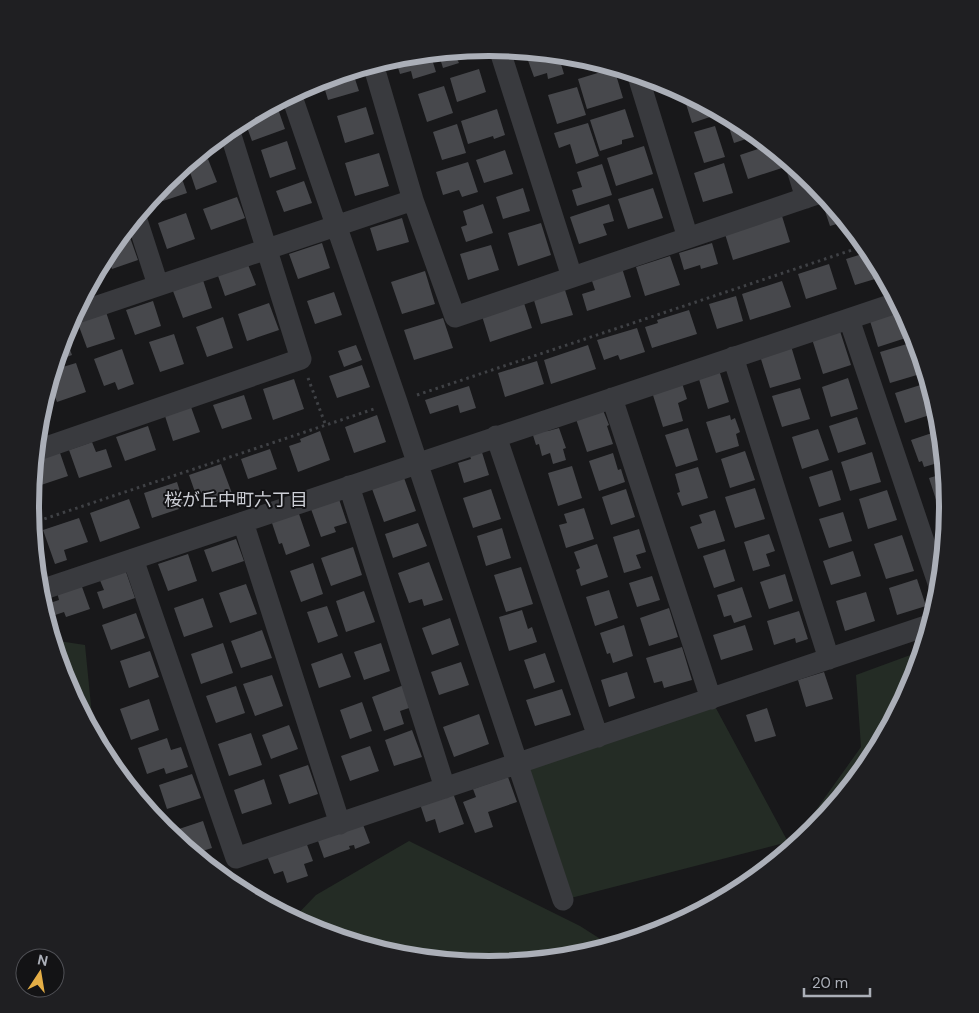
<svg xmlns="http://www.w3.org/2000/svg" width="979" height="1013" font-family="'DM Sans','Noto Sans JP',sans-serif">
<rect width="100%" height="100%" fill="#18181a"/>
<path fill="#242c25" d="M52 640 85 645 94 736 65 682Z
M924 650 914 683 871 762 821 824 811 817 861 747 856 675Z
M711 699 788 842 563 900 518 763Z
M409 841 580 926 613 947 579 957 489 966 400 957 313 931 292 920 316 895Z"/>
<path fill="#47484c" d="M472 49 474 54 457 59 459 63 443 68 438 52Z
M537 52 558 54 564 74 548 79 547 73 534 77 526 55Z
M430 53 436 72 413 79 411 71 400 74 395 58Z
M614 68 623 98 587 109 578 79Z
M479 69 486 92 457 102 450 78Z
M352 70 359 91 328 100 322 80Z
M444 86 453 113 427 122 418 94Z
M577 87 586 115 557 124 548 95Z
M682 91 713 107 716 115 692 123Z
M277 106 285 129 252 141 244 119Z
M366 107 374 134 345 143 337 116Z
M497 109 505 135 494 139 493 136 468 144 461 121Z
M625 109 634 137 622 140V144L600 151 590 120Z
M730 117 745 125 758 135 734 143 726 118Z
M588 123 599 156 576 164 570 144 559 148 554 133Z
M457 124 466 153 442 160 433 132Z
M715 126 725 157 704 163 694 132Z
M287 141 296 169 270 178 261 150Z
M770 145 781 154 785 167 748 179 740 155Z
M644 146 653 174 616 186 607 158Z
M505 150 513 174 484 183 476 160Z
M379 153 389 186 355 196 345 163Z
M208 159 217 182 196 190 188 166Z
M468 162 478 192 462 197 459 190 443 195 436 172Z
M724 163 733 193 703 202 694 173Z
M602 164 612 195 577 206 572 190 582 187 577 172Z
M179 170 187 193 163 201 158 189 165 181Z
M304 181 312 203 284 212 276 191Z
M523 188 530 211 503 219 496 197Z
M653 188 663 218 628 229 618 199Z
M237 197 245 218 211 230 203 209Z
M826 198H828L847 221 830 226 824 208 829 206Z
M483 204 493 233 466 242 461 227 467 225 463 211Z
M609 204 614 221 603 224 607 235 579 244 570 217Z
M186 213 195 239 167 249 158 223Z
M782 216 790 242 733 260 725 234Z
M402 218 409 242 377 251 370 228Z
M541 223 551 255 518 266 508 233Z
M127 229 138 260 112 269 106 253Z
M322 243 330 268 298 279 289 254Z
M712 243 718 264 701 269 700 265 684 270 679 253Z
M491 245 499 270 468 280 460 254Z
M872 251 885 276 855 285 846 259Z
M670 256 680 285 645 296 636 267Z
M247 262 256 285 225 296 217 273Z
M829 264 837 289 806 299 798 274Z
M622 268 631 297 587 311 582 294 595 290 591 278Z
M425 271 435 304 402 314 391 282Z
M203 280 212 308 183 318 173 291Z
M782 281 791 307 750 320 742 294Z
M564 287 573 315 541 324 533 297Z
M334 292 342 315 315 324 307 301Z
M736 296 743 321 717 329 709 304Z
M153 301 161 326 135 335 126 310Z
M269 303 279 330 247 341 238 314Z
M524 303 532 328 490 342 482 316Z
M689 310 697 334 652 348 645 327 658 323 657 320Z
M903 311 915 335 878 347 870 321Z
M106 312 115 339 87 348 77 321Z
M223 317 233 348 207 357 196 327Z
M443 318 453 348 414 360 404 330Z
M637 328 645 352 620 360 618 355 604 360 597 340Z
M840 331 851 365 823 374 812 339Z
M64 333 72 355 56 361Z
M174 334 184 364 160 372 149 342Z
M917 341 927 372 890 383 880 352Z
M356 345 362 360 344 367 338 351Z
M588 345 596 369 551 384 544 360Z
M791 346 801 379 770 388 760 356Z
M122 349 134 384 118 390 115 382 104 386 94 359Z
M537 361 544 384 505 397 498 373Z
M76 363 86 392 57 402 49 382 53 370Z
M362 365 370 387 337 398 329 376Z
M719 370 729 402 708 409 698 376Z
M848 378 858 409 831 417 822 387Z
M294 379 304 409 273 420 263 389Z
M930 382 939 412 905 423 895 393Z
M682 383 687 399 678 403 683 421 663 427 652 392Z
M469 386 476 408 460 413 458 405 430 414 425 400Z
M800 388 810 419 782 427 772 396Z
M244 395 252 419 222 429 213 405Z
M191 407 200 432 173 441 165 416Z
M603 410 609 425 607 426 613 444 587 452 576 419Z
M377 415 386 442 354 453 345 427Z
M730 415 731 420 735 418 740 432 736 434 739 446 716 453 706 422Z
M857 417 866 444 838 453 829 426Z
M148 426 156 450 125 461 116 437Z
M559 428 566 448 563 449 566 460 553 464 550 453 542 456 539 444 536 445 532 432 548 431Z
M688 428 698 460 676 467 665 435Z
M818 429 829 460 802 469 792 437Z
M941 430 944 454 939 456 941 462 924 467 922 461 919 462 911 440Z
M320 431 330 460 298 472 289 446 301 442 300 439Z
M92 442 96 452 106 449 112 467 79 478 69 450Z
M270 449 277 469 248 479 241 459Z
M481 449 489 475 464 483 458 463 471 459 469 453Z
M59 450 68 476 32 488 35 458Z
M745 451 755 480 730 488 721 459Z
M872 452 881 482 850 491 841 462Z
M613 453 618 470 621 469 625 482 599 491 589 461Z
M221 464 233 496 212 503 208 491 196 495 189 475Z
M572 466 582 498 558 506 548 473Z
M698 467 708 498 682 506 677 493 680 492 675 474Z
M832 470 841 500 819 507 809 477Z
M946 473 949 502 938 506 929 478Z
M403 475 416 511 384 522 371 486Z
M177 482 185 507 152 518 144 493Z
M755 488 765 519 735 528 725 497Z
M491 489 501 519 473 528 463 498Z
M626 489 635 517 611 525 602 497Z
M887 490 897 520 868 529 859 499Z
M129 499 140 528 100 542 90 513Z
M339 499 347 523 334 527 336 532 321 537 311 509Z
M584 508 594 539 566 548 559 525 567 523 564 514Z
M715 510 725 541 698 549 690 527 702 523 699 515Z
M298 511 310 546 286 555 282 543 279 544 271 520Z
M843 512 852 541 829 548 819 519Z
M79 518 88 542 64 550 67 560 55 564 43 530Z
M418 523 427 546 393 558 385 534Z
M502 528 511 558 486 566 477 536Z
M639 529 646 552 636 555 641 568 624 573 613 537Z
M769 534 775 551 766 554 770 566 753 571 744 542Z
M902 535 914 571 886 579 874 544Z
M236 539 244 561 212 572 204 550Z
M597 544 608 577 581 586 576 570 580 568 574 552Z
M353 547 362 575 331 586 321 558Z
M725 549 735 581 714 588 703 556Z
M853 551 861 576 831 585 823 561Z
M188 554 197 581 168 591 158 564Z
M429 562 443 600 424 606 422 599 409 603 398 573Z
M313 563 323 594 301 602 290 571Z
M521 567 533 604 506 612 494 575Z
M125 569 135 598 103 609 97 592 104 590 99 578Z
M785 574 793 601 769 609 760 582Z
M652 576 660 600 637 607 629 583Z
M917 579 926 606 897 615 889 588Z
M81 584 90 609 66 617 64 612 52 616 47 604 59 600 57 592Z
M246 584 257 614 230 623 219 593Z
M742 587 752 617 734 623 731 615 724 617 717 595Z
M609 590 618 618 595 626 586 597Z
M364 591 375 622 346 632 336 601Z
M866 592 875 621 845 631 836 601Z
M203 598 213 627 184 637 174 608Z
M327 606 338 636 318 643 307 612Z
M669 608 678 637 649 646 640 618Z
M522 610 528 629 532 627 537 642 509 651 499 617Z
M799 611 808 639 796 643 795 638 774 645 767 621Z
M136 613 145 638 111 650 102 625Z
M450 618 459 645 432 655 422 628Z
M624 625 633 656 613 663 610 653 607 654 600 633Z
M745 625 753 650 721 660 713 635Z
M262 630 272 658 241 668 231 641Z
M223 643 233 673 201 684 191 654Z
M381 643 390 671 364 680 354 652Z
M682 647 692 680 664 688 662 681 654 683 646 658Z
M150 651 159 677 129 688 120 661Z
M342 653 351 677 319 688 311 664Z
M545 653 555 682 534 689 524 660Z
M461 662 469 685 439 695 431 672Z
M627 672 635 698 609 707 601 680Z
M824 672 833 699 806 707 798 680Z
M272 675 283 706 255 716 243 684Z
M404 685 412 707 400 711 404 724 384 731 372 697Z
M236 686 245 713 216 723 206 696Z
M562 689 571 715 535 726 526 700Z
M149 699 159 730 131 740 120 709Z
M362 702 372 731 350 739 340 710Z
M767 708 776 736 755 742 746 715Z
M479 714 489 744 454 757 443 727Z
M289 725 298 749 271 759 262 735Z
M412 730 422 757 394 766 385 740Z
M251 733 262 765 229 776 218 744Z
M167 738 171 750 181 747 188 767 166 774 164 768 147 774 138 748Z
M370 746 379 771 350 781 341 756Z
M308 765 318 794 289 804 279 775Z
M192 774 201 798 167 809 159 785Z
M508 777 517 802 488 812 493 827 475 833 463 802 476 797 473 789Z
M264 779 272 804 242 814 234 790Z
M453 793 464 824 439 833 435 819 426 822 420 804Z
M203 821 212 848 193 854 172 837 170 832Z
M362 822 370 843 355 849 354 845 349 846 350 849 324 858 318 841Z
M306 842 313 861 304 864 308 876 287 883 283 871 274 874 267 856Z"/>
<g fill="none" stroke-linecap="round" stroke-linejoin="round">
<path stroke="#3f4145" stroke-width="3" stroke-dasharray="2.5 4" stroke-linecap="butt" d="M308 378 326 426
M417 395 867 245
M32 523 377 408"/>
<path stroke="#393a3e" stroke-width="21" d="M499 48 572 277
M637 73 688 238
M291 94 397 402 563 900
M796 166 806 198
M413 200 455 317 823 192
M136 217 158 285
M74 314 413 200 373 64
M849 319 941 592
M733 357 829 659
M612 398 711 699
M496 436 598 737
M35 451 301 359 229 129
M349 486 445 788
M243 522 340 824
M133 559 236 858 932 624
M38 591 899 302"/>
</g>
<g text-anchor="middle" stroke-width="4" stroke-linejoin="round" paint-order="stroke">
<g font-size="18" fill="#ccced5" stroke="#131315">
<text x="236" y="506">桜が丘中町六丁目</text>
</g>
</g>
<path d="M0 0H979V1013H0ZM39 506a450 450 0 1 1 900 0a450 450 0 1 1-900 0Z" fill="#1f1f22" fill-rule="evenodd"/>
<path fill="none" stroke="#abafb8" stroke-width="6" d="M39 506a450 450 0 1 1 900 0a450 450 0 1 1-900 0Z"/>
<g transform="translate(40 973) rotate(12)"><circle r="24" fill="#131315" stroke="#505156"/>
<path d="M0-4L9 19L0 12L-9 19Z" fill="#e4ae46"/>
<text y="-8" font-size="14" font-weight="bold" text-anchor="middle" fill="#abafb8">N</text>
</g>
<path d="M804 988v8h66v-8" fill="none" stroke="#abafb8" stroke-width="2.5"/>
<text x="812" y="988" font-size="15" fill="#abafb8" stroke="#131315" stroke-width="4" paint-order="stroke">20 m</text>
</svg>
